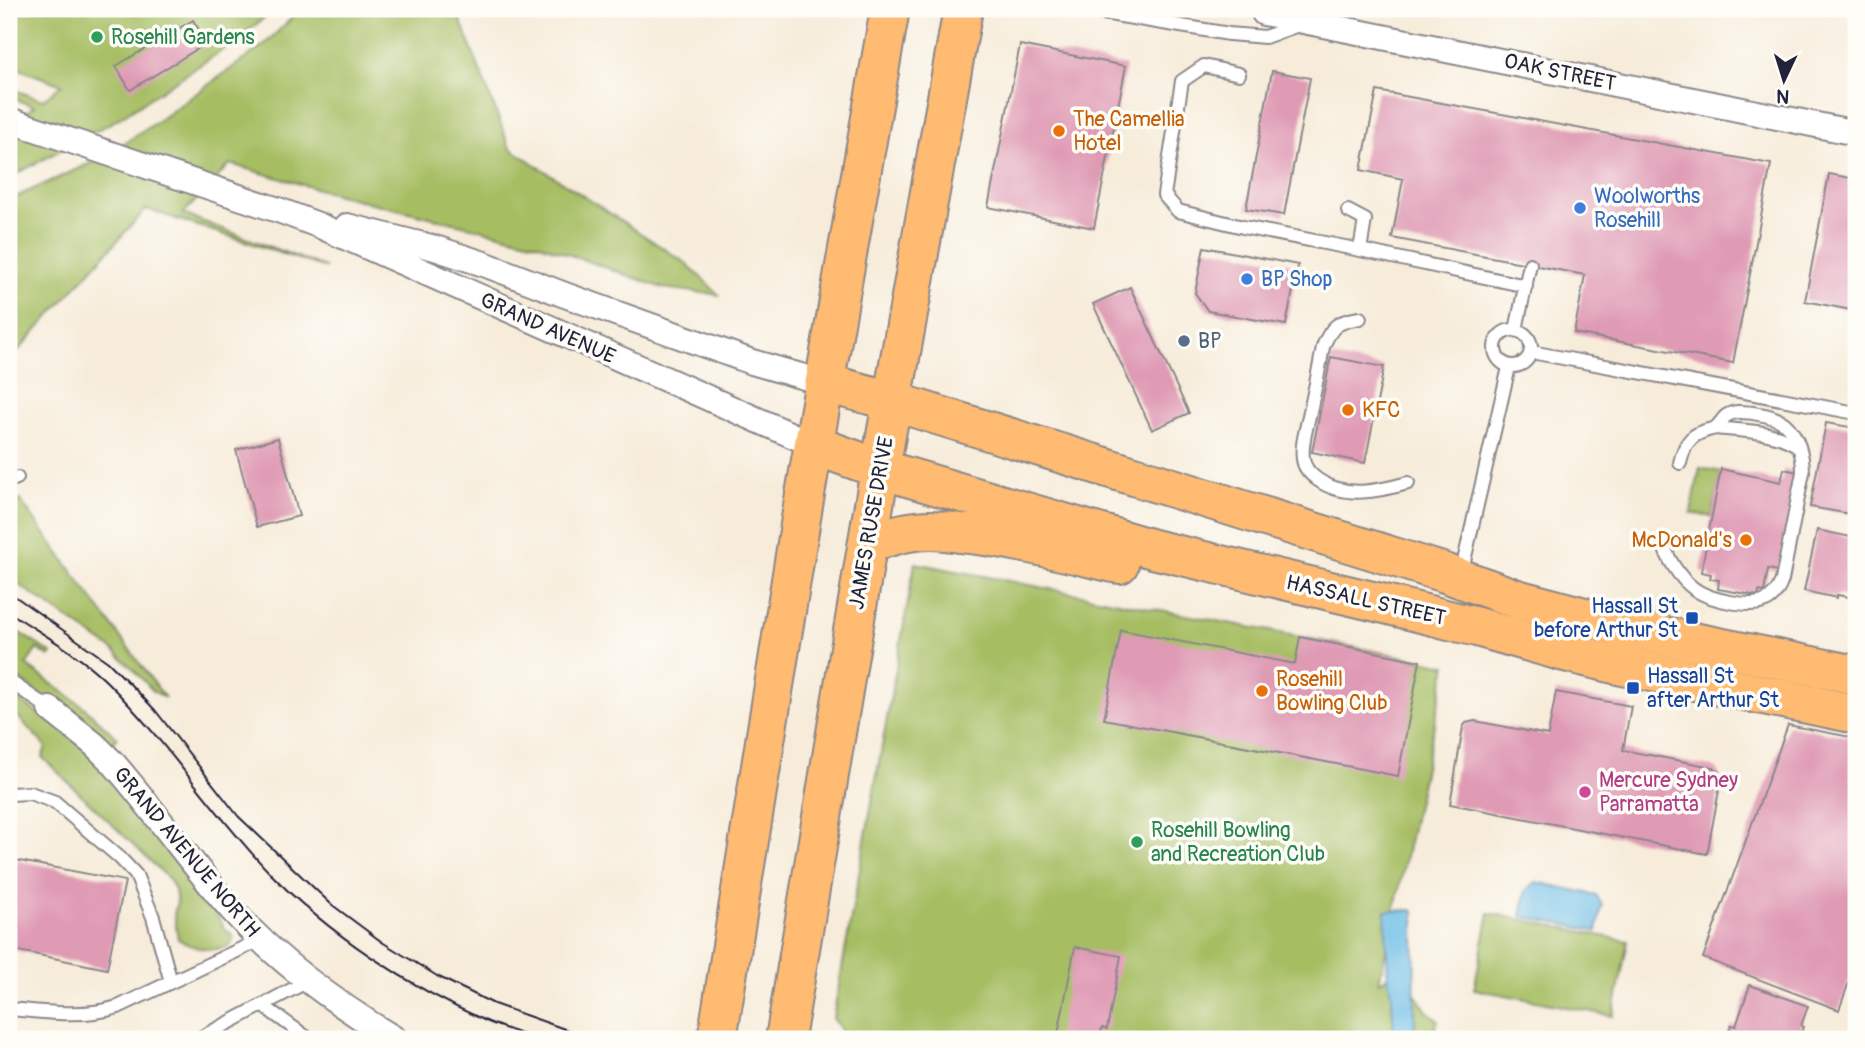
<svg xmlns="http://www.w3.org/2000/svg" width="1865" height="1048" font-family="Pangolin,sans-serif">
<rect width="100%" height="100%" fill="#fdfcf7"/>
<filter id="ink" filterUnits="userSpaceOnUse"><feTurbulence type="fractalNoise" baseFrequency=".0143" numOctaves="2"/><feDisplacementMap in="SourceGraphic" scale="14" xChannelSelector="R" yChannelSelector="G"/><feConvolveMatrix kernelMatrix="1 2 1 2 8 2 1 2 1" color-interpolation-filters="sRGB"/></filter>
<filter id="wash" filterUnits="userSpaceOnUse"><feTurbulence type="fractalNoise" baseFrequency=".00686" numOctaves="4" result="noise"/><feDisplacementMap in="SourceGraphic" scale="28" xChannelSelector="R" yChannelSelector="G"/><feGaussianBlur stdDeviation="1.57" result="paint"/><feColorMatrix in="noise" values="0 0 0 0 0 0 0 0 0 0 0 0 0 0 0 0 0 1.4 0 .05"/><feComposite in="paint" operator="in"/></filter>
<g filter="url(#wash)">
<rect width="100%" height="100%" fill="#f7ecda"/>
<path fill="#a6bd62" stroke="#64704e" stroke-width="2" d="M9 9H275L232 44 118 119 9 178V126L34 106 9 97V88L42 100 62 85 9 65Z
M301 9H456L510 148 686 263 719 295 663 288 540 244 339 195 230 164 183 214 326 268 146 209 9 361V200L102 158 155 123 264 45Z
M1700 468 1721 472 1712 517 1691 513Z
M20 500 165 698 153 691 133 669 112 649 9 578V506Z
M915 563 1447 665 1379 982 1388 977 1392 997 1394 1039H847L833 1018Z
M9 626 52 654 49 657 37 649 26 665 84 707 117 738 111 746 9 672Z
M19 700 61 729 84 748 202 885 224 928 233 936V941L228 947C210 952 194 949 178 939L174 914 177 903 175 890 169 879 42 757 46 747 9 707 13 701Z
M1489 913 1628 941 1613 1016 1474 989Z
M1415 994 1427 1011 1438 1020 1431 1039H1415Z"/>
<path fill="#6abce6" stroke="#466f90" stroke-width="2" d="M1536 882 1596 895 1602 905 1597 931 1521 916 1526 890Z
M1414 910 1415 1039H1394L1392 997 1388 980 1385 911Z"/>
<g id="blocks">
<path fill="#df9ab4" d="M193 20 207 43 130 90 116 66Z
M1020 45 1126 66 1094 228 988 207Z
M1272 71 1310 78 1284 215 1246 209Z
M1377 91 1771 164 1733 363 1574 333 1585 275 1392 238 1403 179 1361 170Z
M1829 174 1856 179V311L1805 301Z
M1204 247 1298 265 1286 325 1208 311 1195 293Z
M1130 287 1189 413 1152 430 1093 304Z
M1331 357 1384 367 1365 463 1312 452Z
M1826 423 1856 428V515L1810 507Z
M278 438 299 516 257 527 236 450Z
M1721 469 1781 482 1784 469 1798 472 1778 571 1768 569 1764 592 1759 591 1758 596 1718 589 1719 580 1710 579 1711 574 1701 572Z
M1817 530 1856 538 1855 598 1837 595V598L1804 591Z
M1121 630 1295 664 1300 637 1420 661 1398 776 1104 719Z
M1556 692 1631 706 1623 750 1712 767 1718 770 1721 780 1707 854 1450 804 1463 727 1466 723 1475 721 1548 735Z
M1788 725 1856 738V962L1839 1010 1703 958Z
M9 859 125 881 107 969 9 949Z
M1075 947 1121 956 1107 1029 1102 1028 1100 1039H1089L1058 1034Z
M1750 985 1808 1006 1801 1026 1803 1027 1799 1039H1726L1731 1025 1736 1026Z"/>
</g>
</g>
<g filter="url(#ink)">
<use href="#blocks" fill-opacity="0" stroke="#8c878a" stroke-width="2"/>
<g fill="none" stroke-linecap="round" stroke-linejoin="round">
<g stroke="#8c878a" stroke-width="16">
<path id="lane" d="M1079 9 1229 34 1265 37 1301 24
M1239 74 1204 66 1182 81 1164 195 1178 211 1243 227 1360 250 1526 286
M1348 211 1365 220 1360 250
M1360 318C1338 321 1331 326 1323 347 1319 370 1314 393 1309 416 1306 430 1301 445 1303 459 1304 468 1311 475 1318 480 1345 499 1379 491 1408 483
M1495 348a18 18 0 1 1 36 0a18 18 0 1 1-36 0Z
M1516 330 1530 264
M1531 352 1856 413
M1715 428C1743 431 1774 430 1798 446
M9 481 17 478
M1663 545C1670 562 1682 582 1699 592 1708 597 1719 600 1730 602 1754 606 1773 607 1782 580L1803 472C1803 455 1798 435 1784 423 1775 416 1763 415 1753 413 1743 412 1735 410 1726 416 1722 419 1720 425 1715 428 1714 429 1706 430 1705 431 1688 436 1684 447 1680 463
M1461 574 1509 367
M9 681 50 709
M9 794 30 793 55 802 120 858 136 875 153 917 171 982
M262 1005 309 1039
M9 1009C46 1012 82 1018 118 1007L260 940
M198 1039 308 981"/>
</g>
<g stroke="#8c878a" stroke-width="28">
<path id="street" d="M1264 13 1856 133
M9 120 281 211 318 225 814 445
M347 226 435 248 484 264 565 295 752 362 825 383
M50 709 95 745 114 764C155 811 190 863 232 910 278 962 335 1003 395 1039"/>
</g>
<g stroke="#8c878a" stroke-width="42">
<path id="primary" d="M825 383 892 401 1208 499 1445 573 1517 599 1630 629 1856 675
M814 445 880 469 1153 549 1385 604 1477 627 1561 651 1627 667 1856 714
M868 544C888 536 909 530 931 530 944 530 957 533 969 534 1020 540 1069 553 1119 564
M717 1039 803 506 890 9
M785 1039 880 469 963 9"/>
</g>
<use href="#lane" stroke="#fff" stroke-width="12"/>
<use href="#street" stroke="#fff" stroke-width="24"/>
<use href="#primary" stroke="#febb71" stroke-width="38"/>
<path stroke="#22223b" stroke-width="2" d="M9 592 108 662 132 686 155 710 238 816 331 904 382 942 437 976 494 1004 593 1039
M9 612C42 634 79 654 108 683 166 741 212 812 269 872 327 933 410 987 486 1021 502 1028 519 1033 536 1039"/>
</g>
</g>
<g fill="#2e9e5b" stroke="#fdfcf7" stroke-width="2.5">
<circle cx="97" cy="37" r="7"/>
<circle cx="1137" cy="842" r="7"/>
</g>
<g fill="#e8710a" stroke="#fdfcf7" stroke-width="2.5">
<circle cx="1059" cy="131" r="7"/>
<circle cx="1348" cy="410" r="7"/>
<circle cx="1746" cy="540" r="7"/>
<circle cx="1262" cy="691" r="7"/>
</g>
<g fill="#3f7fe0" stroke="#fdfcf7" stroke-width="2.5">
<circle cx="1580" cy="208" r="7"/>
<circle cx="1247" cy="279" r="7"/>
</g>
<circle fill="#5c6f8a" stroke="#fdfcf7" stroke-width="2.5" cx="1184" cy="341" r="7"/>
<g fill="#1a4fb4" stroke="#fdfcf7" stroke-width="2.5">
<rect x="1685" y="611" width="14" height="14" rx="3.5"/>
<rect x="1626" y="681" width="14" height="14" rx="3.5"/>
</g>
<circle fill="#d1479c" stroke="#fdfcf7" stroke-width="2.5" cx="1585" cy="792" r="7"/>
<g text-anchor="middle" stroke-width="7" stroke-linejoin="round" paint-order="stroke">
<g font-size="21" fill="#27864d" stroke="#fdfcf7" text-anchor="start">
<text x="111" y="44">Rosehill Gardens</text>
<text x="1151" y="837">Rosehill Bowling<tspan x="1151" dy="24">and Recreation Club</tspan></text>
</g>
<g font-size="21" fill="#22223b" stroke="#fdfcf7">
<text transform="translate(1560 72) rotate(12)" y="7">OAK STREET</text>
<text transform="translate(548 328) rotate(24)" y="7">GRAND AVENUE</text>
<text transform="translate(871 523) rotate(-80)" y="7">JAMES RUSE DRIVE</text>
<text transform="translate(1366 600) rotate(13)" y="7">HASSALL STREET</text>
<text transform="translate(187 852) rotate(50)" y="7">GRAND AVENUE NORTH</text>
</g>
<g font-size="21" fill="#c56008" stroke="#fdfcf7" text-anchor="start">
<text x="1073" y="126">The Camellia<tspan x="1073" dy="24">Hotel</tspan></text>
<text x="1362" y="417">KFC</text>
<text x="1732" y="547" text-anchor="end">McDonald's</text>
<text x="1276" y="686">Rosehill<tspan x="1276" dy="24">Bowling Club</tspan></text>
</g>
<g font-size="21" fill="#366cbe" stroke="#fdfcf7" text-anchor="start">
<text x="1594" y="203">Woolworths<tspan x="1594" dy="24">Rosehill</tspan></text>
<text x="1261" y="286">BP Shop</text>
</g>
<g font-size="21" fill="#4e5e75" stroke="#fdfcf7" text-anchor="start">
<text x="1198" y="348">BP</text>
</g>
<g font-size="21" fill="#164399" stroke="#fdfcf7" text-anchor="end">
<text x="1678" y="613">Hassall St<tspan x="1678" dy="24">before Arthur St</tspan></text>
<text x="1647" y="683" text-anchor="start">Hassall St<tspan x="1647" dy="24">after Arthur St</tspan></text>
</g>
<g font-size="21" fill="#b23c85" stroke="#fdfcf7" text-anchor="start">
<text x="1599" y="787">Mercure Sydney<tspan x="1599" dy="24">Parramatta</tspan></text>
</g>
</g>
<rect width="1865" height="1048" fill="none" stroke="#fdfcf7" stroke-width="35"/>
<g transform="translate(1784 80) rotate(184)" stroke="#fdfcf7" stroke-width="5" paint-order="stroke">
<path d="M0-5L12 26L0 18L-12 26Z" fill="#22223b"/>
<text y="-10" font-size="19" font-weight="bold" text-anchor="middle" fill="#22223b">N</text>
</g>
</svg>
